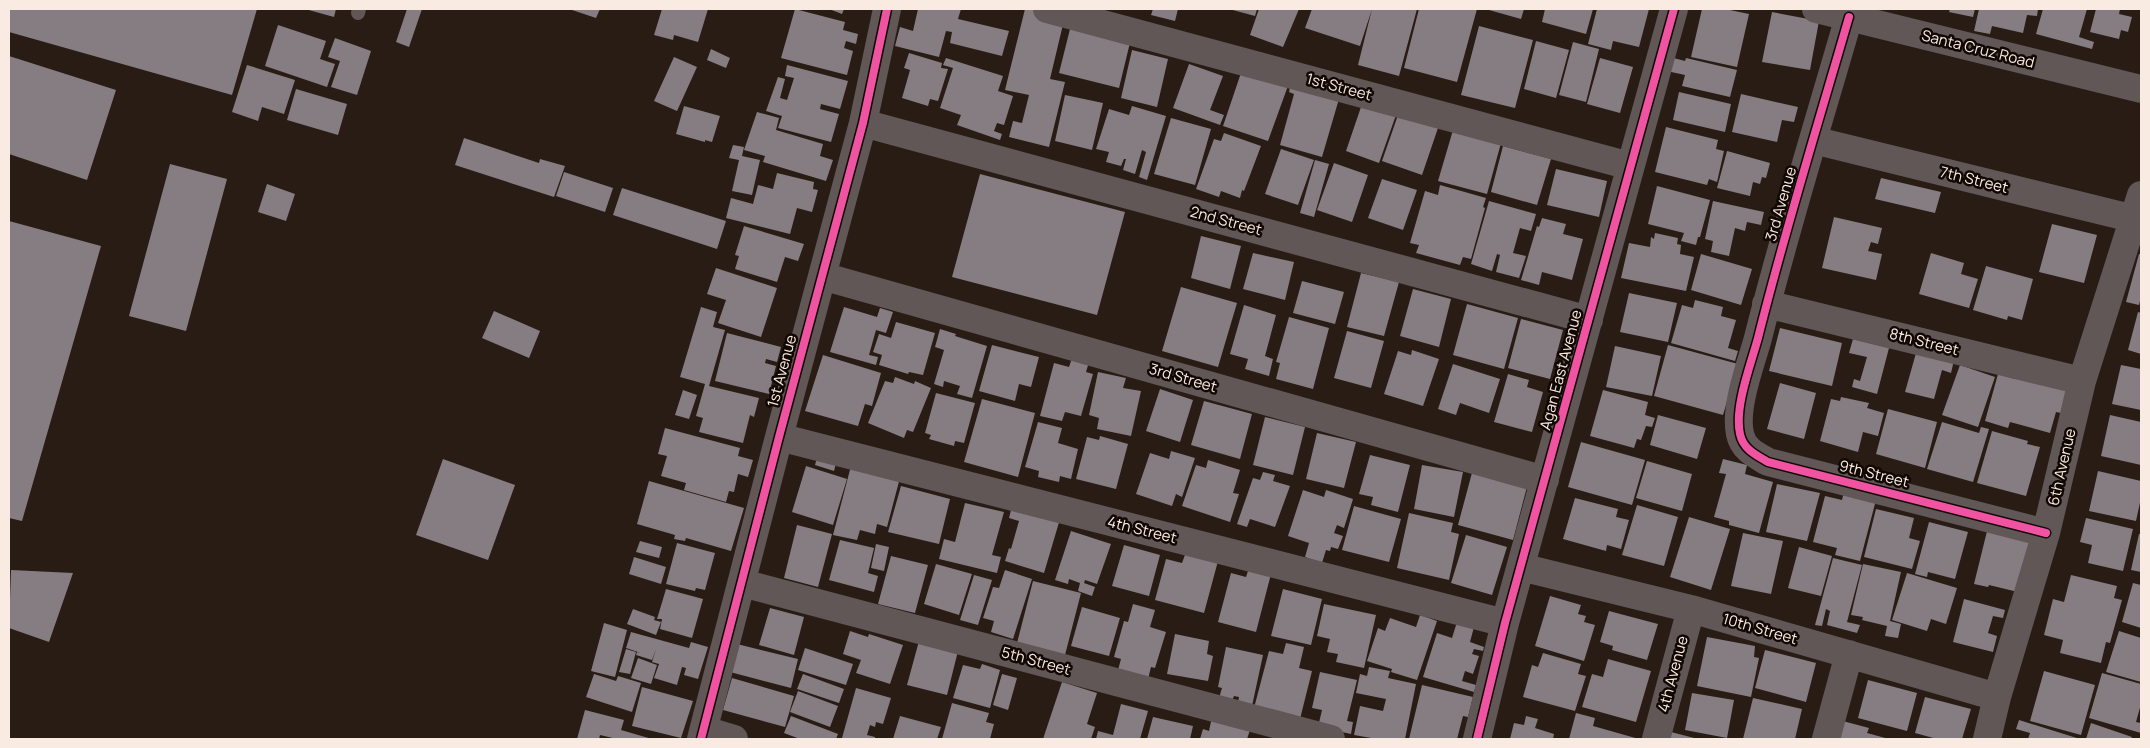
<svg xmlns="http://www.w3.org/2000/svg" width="2150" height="748" font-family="Manrope,sans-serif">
<rect width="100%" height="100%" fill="#281c15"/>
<path fill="#867d82" d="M9 9H257L232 95 9 32Z
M305 9H336L334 17Z
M407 9H422L409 47 396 42Z
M569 9H600L596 18Z
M662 9H708L698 42 674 35 673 40 654 35Z
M795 9 845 22 843 30 858 34 856 44 846 41 844 48 853 51 847 75 781 58Z
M829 9H844L842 14Z
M918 9H961L958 19 1009 31 1002 56 950 43 952 32 946 31 939 57 895 46 900 27 913 31Z
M1025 9H1035L1065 16 1050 79 1065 82 1049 147 1009 137 1013 121 1022 123 1029 95 1005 90Z
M1153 9H1178L1175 21 1151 15Z
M1229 9H1257L1255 16Z
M1259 9H1299L1283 47 1250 35Z
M1312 9H1372L1360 46 1305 28Z
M1372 9H1417L1399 76 1358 65Z
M1419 9H1477L1457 82 1404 68Z
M1490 9H1524L1521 19 1489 10Z
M1545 9H1593L1586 34 1542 22Z
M1597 9H1649L1639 47 1613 41 1611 50 1588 44Z
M1702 9H1725L1749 14 1737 67 1691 57Z
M1950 9H1975L1973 17 1949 12Z
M1979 9H2038L2037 16 2027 15 2023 33 1992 26 1990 34 1974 31Z
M2043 9H2087L2079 37 2094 42 2092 49 2036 34Z
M2096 9H2120L2119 14 2132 17 2128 32 2121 30 2119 39 2090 32Z
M1772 12 1819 21 1810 70 1762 62Z
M1135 22 1119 88 1059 73 1071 25Z
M278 25 326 41 320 59 335 64 327 87 265 66Z
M1479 26 1533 40 1515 108 1461 95Z
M335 38 371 51 357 95 331 87 340 61 328 57Z
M1536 41 1569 50 1556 98 1524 89Z
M1573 42 1599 49 1586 102 1559 95Z
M711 49 730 58 726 68 707 60Z
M1132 50 1168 59 1157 107 1121 98Z
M909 53 942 63 941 68 948 69 938 101 930 99 928 106 902 98 910 70 904 68Z
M9 56 116 90 87 180 9 154Z
M1666 56 1685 61 1686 58 1737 70 1730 97 1682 86 1685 75 1662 70Z
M674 57 697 67 677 111 654 101Z
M946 58 1003 76 998 91 1013 96 1004 125 997 123 994 131 1002 134 1000 140 957 125 961 115 940 108 953 68 943 65Z
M1600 58 1633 67 1620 113 1587 104Z
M1189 64 1223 76 1210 110 1224 115 1220 125 1173 108Z
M247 65 295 80 284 114 262 107 258 121 232 112Z
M787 65 848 81 840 109 821 104 820 109 839 114 831 142 778 128 782 116 766 111 778 77 785 79 780 98 787 100 794 78 785 76Z
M1243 67 1289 83 1268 141 1223 126Z
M1292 78 1341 92 1322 157 1280 145 1294 94 1289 92Z
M296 89 347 104 338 135 287 120Z
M1679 92 1731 104 1725 132 1673 120Z
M1741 94 1798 107 1794 122 1782 120 1777 142 1732 132Z
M1065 95 1103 103 1092 150 1055 141Z
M1362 104 1396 115 1379 163 1346 151Z
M684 106 720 116 712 142 705 140V142L676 134Z
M1132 106 1166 116 1147 180 1139 177 1146 152 1142 150 1135 174 1123 170 1126 159H1124L1121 166 1106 162 1109 152 1096 149 1109 109 1129 115Z
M757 112 779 118 776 130 823 144 820 156 833 160 826 181 763 162 765 156 744 150Z
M1398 115 1438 128 1422 175 1382 161Z
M1171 118 1211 129 1195 185 1154 174Z
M1666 127 1718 140 1716 149 1724 151 1717 182 1709 179 1707 185 1655 172Z
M1453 130 1501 143 1487 194 1438 181Z
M1224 133 1261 146 1244 191 1242 190 1240 198 1221 191 1219 197 1196 189 1214 139 1221 141Z
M464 138 539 163 540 159 565 166 554 197 455 165Z
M733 145 744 147 742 156 760 160 752 195 732 191 739 160 729 158Z
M1503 146 1551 159 1537 205 1491 192Z
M1281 149 1314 160 1298 205 1265 194Z
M1727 151 1770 163 1766 178 1762 177 1760 184 1753 182 1750 196 1717 188Z
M1315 160 1329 164 1314 217 1300 213Z
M1334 163 1368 175 1352 222 1317 210Z
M170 164 227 179 186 331 129 316Z
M1556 169 1607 181 1599 217 1547 205Z
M564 172 613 188 605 212 556 196Z
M777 173 814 182 813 189 818 190 812 212 797 208 790 234 726 218 731 198 753 204 758 185 773 189Z
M980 174 1125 212 1097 315 952 277Z
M1881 178 1941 192 1935 213 1875 199Z
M1382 179 1417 190 1403 230 1368 218Z
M267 184 295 194 286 221 258 212Z
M1440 185 1486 198 1483 207 1485 208 1471 259 1463 257 1460 265 1416 253 1419 245 1410 243 1425 191 1438 195Z
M1657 186 1710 200 1700 237H1698L1696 245 1681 241 1684 233 1648 224Z
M622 188 726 221 717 249 613 215Z
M1489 201 1536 214 1531 231 1520 228 1513 253 1526 256 1519 278 1496 272 1500 255 1497 254 1492 271 1471 264Z
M1713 201 1764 212 1761 225 1747 222 1745 231 1735 228 1729 256 1711 252 1713 241 1705 239Z
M1834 217 1882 228 1878 244 1871 242 1868 251 1882 254 1876 280 1822 268Z
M1542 218 1566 224 1563 234 1583 239 1572 280 1542 272 1539 285 1521 280 1537 226 1539 227Z
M9 221 101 246 22 521 9 518Z
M2052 224 2097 235 2084 283 2039 272Z
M744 226 804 244 798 261 785 257 777 282 735 269 739 256 735 255Z
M1655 233 1678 238 1677 244 1681 245 1680 254 1694 257 1686 291 1621 278 1629 243 1650 247 1651 237 1654 239Z
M1201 236 1241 246 1230 289 1191 278Z
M1253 253 1294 262 1285 300 1243 289Z
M1931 253 1964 263 1961 274 1978 279 1969 308 1919 294Z
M1701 254 1752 269 1741 305 1691 290Z
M2139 254H2141V297L2139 305 2126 302Z
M1986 266 2033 279 2022 320 2008 316 2007 320 1973 310Z
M716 268 777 288 761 337 718 323 726 300 707 294Z
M1361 273 1399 282 1384 336 1347 327Z
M1302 281 1344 292 1335 324 1293 313Z
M1181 287 1237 303 1218 367 1162 351Z
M1413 289 1451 299 1439 347 1400 336Z
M1629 293 1677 303 1668 342 1620 332Z
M1695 300 1723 307 1721 316 1736 320 1728 348 1738 351 1735 361 1671 343 1682 305 1693 308Z
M1467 304 1518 318 1504 369 1453 355Z
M1244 305 1276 315 1265 356 1273 359 1269 376 1245 369 1248 359 1230 354Z
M701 307 717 312 713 327 725 330 709 386 759 398 754 417 750 415 743 443 699 432 703 418 696 416 705 384 680 377Z
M844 307 877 317 880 308 893 312 886 333 876 330 869 355 878 357 876 365 830 352Z
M494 311 540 331 529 358 482 338Z
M2138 312 2141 313V354L2128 350Z
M1289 317 1329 328 1313 389 1276 379 1280 363 1276 362Z
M1521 319 1563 330 1550 379 1508 368Z
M896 322 935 333 923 375 909 372 908 374 879 365 882 355 873 352 879 334 891 338Z
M1780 328 1842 343 1832 386 1769 371Z
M940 329 956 334 955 336 987 346 972 398 957 394 960 386 944 381 943 387 934 384 944 350 935 347Z
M1347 331 1384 341 1371 388 1334 378Z
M727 333 781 347 777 362 766 359 765 363 776 366 769 394 715 381Z
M1853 339 1889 348 1877 394 1852 387 1854 379 1860 381 1867 357 1849 353Z
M992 345 1039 357 1031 387 1019 384 1015 401 979 391Z
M1668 345 1738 364 1723 415 1654 396Z
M1615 346 1661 356 1652 396 1606 387Z
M1918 346 1955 356 1951 373 1942 370 1934 399 1905 392Z
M1412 350 1439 359 1423 406 1384 394 1398 351 1411 355Z
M823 355 881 373 872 406 865 404 858 426 805 411Z
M1072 358 1089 362 1086 372 1093 374 1081 416 1065 412 1062 421 1040 416 1054 363 1069 367Z
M1453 364 1500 379 1489 413 1460 403 1456 415 1438 409Z
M1960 365 1995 377 1978 427 1942 415Z
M2121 365 2141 369V410L2112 404Z
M1098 372 1126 378 1123 388 1141 391 1131 436 1097 429 1099 418 1089 415Z
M1508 374 1529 380 1527 387 1543 392 1532 432 1494 422Z
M1998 374 2015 379 2016 375 2068 389 2061 413 2056 412 2050 433 2010 422 2008 428 1985 421Z
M895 377 914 384 915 381 931 388 913 432 907 430 904 438 868 423 885 381 893 383Z
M1780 383 1816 393 1804 439 1767 429Z
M1160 389 1193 400 1180 442 1146 431Z
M683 390 697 395 689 419 675 415Z
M1603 390 1648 402 1645 415 1655 418 1652 427 1646 426 1641 440 1637 439 1634 448 1590 436Z
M936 393 975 403 964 443 955 441 954 446 929 439 931 435 925 433Z
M1841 397 1869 403 1867 408 1884 413 1878 436 1863 432 1858 452 1820 441 1831 399 1840 401Z
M982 399 1035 413 1018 477 964 462Z
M1204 401 1252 414 1240 459 1191 445Z
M1888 409 1937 422 1925 468 1876 454Z
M1658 415 1706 428 1697 459 1650 445Z
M2110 415 2141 422V465L2101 456Z
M1265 417 1305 427 1293 475 1253 465Z
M1038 422 1062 428 1058 443 1078 449 1071 479 1060 476 1059 482 1038 477 1039 471 1025 467Z
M1942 422 1979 433 1981 427 1989 429 1973 482 1927 469Z
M665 428 740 448 738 456 753 460 748 477 738 474 734 492 729 491 726 502 684 490 686 483 661 476 667 456 658 454Z
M1992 431 2028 441 2027 444 2040 447 2026 496 1977 483Z
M1317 433 1356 442 1344 488 1306 479Z
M1100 436 1128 444 1116 489 1076 479 1087 437 1099 440Z
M1581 442 1645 460 1632 505 1568 487Z
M819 451 838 456 834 471 815 465Z
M1171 451 1195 458 1182 497 1176 494 1172 506 1136 494 1150 453 1169 459Z
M1370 455 1410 465 1398 512 1371 505 1373 497 1359 494Z
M443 459 515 485 488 560 416 535Z
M1723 459 1747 465 1745 474 1773 482 1759 533 1729 525V521L1714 517 1726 474 1719 473Z
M1208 460 1240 470 1233 493 1239 494 1230 522 1182 506 1196 465 1206 468Z
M1647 461 1692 474 1682 511 1636 498Z
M852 462 901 474 887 527 877 524 875 534 860 530 857 540 833 535Z
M1422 465 1463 472 1454 517 1414 509Z
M806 466 847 479 833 525 792 512Z
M1473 469 1528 483 1513 540 1458 525Z
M2098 471 2141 481V498L2136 521 2089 511Z
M1263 472 1275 475 1273 481 1290 486 1275 527 1250 519 1247 527 1237 524 1253 478 1260 480Z
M649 481 744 508 731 551 686 538 685 541 674 539 675 535 637 524Z
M1777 484 1820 493 1807 541 1766 532Z
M901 486 950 499 939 544 888 532Z
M1303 490 1324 497 1326 490 1353 499 1344 528 1337 525 1334 533 1343 536 1338 549 1331 547 1330 551 1326 550 1322 563 1305 557 1309 543 1288 536Z
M1844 492 1876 500 1860 561 1835 555 1837 548 1813 542 1825 496 1842 500Z
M1575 498 1618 509 1616 517 1629 520 1621 549 1607 545 1606 551 1563 539Z
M965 503 1004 512 992 555 1001 557 997 573 939 559 944 539 955 542Z
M1637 505 1678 517 1664 566 1622 555Z
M1012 506 1060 519 1044 573 1005 561 1009 548 1011 549 1019 521 1009 518Z
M1354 506 1401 519 1389 562 1342 550Z
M1876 509 1914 518 1909 538 1920 541 1912 569 1864 557Z
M1409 513 1453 523 1451 532 1459 534 1449 580 1397 568Z
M1689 517 1730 529 1711 590 1670 577Z
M2086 518 2133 529 2123 571 2088 563 2092 545 2080 542Z
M1929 522 1968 532 1955 579 1928 572 1927 577 1915 574Z
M797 525 832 534 818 587 784 578Z
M1988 527 2035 539 2022 593 1989 585 1988 587 1974 584Z
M1071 531 1111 544 1097 584 1085 580 1084 583 1095 587 1092 596 1078 591 1080 583 1069 579 1068 584 1055 580Z
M1743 533 1783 541 1771 594 1731 586Z
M2139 534H2141V572L2131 570Z
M1466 535 1507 547 1492 595 1451 583Z
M840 540 874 548 868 573 878 576 874 592 829 580Z
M640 541 662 547 659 558 636 552Z
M677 543 715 553 705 590 696 588 695 591 666 584Z
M876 544 889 547 884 571 871 568Z
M1124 545 1160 555 1149 596 1112 586Z
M1799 547 1832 556 1821 596 1788 588Z
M1186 552 1218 561 1204 613 1155 600 1166 559 1182 563Z
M891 556 928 565 915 613 878 604Z
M634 557 666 567 661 584 629 574Z
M1833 558 1862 565 1847 622 1860 625 1857 633 1827 625 1830 611 1826 609 1822 626 1815 625Z
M936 564 972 574 959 615 924 604Z
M1863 564 1901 572 1890 621 1901 624 1898 638 1885 636 1887 626 1862 620 1863 617 1851 615Z
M1249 568 1271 574 1256 632 1218 622 1231 573 1246 577Z
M11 570 73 573 49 642 9 628Z
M1005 570 1032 579 1013 639 991 632 994 621 983 618 993 587 999 588Z
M1907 573 1957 588 1946 624 1931 619 1927 631 1892 620Z
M974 575 992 580 978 625 960 620Z
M2071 575 2117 586 2114 598 2122 600 2110 643 2106 642 2101 663 2060 653 2063 640 2044 635 2053 599 2064 602Z
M1033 581 1081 593 1065 655 1017 643Z
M2133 583 2141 585V628L2122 622Z
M666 589 703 599 692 638 660 629 662 619H657Z
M1283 589 1322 599 1311 645 1271 636Z
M1550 596 1581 605 1578 614 1586 616 1584 622 1595 625 1584 661 1535 646Z
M1964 599 2005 610 2003 618 1993 616 1988 633 1997 636 1993 652 1953 642Z
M1133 604 1155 610 1150 627 1166 632 1155 668 1151 667 1148 679 1118 670 1121 659 1114 657 1124 621 1128 622Z
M1324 604 1376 615 1364 668 1336 662 1338 654 1327 652 1330 639 1317 636Z
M1082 607 1120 618 1109 656 1071 646Z
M770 608 804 617 794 655 759 645Z
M633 609 655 617 654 620 661 622 656 635 627 624Z
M1609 611 1658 624 1647 660 1612 650 1613 646 1600 642Z
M1420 615 1437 621 1417 680 1391 672 1392 669 1367 661 1378 628 1385 631 1390 618 1416 627Z
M1457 622 1474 627 1470 642 1484 647 1483 651 1474 649 1472 654 1479 656 1473 674 1465 671 1462 681 1476 685 1474 692 1423 677 1437 633 1452 638Z
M604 623 627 630 615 677 591 671Z
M850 631 868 637 869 634 903 645 890 684 856 673 861 660 843 654Z
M2119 631 2141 638V682L2106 672Z
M631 632 689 648 691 642 708 647 698 679 684 675 686 668 682 667 677 685 654 678 659 664 652 662 656 649 652 660 636 655 637 652 641 653 626 648Z
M1175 634 1209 641 1207 654 1213 656 1208 681 1167 674Z
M1707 637 1755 646 1754 657 1759 658 1751 697 1697 686Z
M919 641 958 651 947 695 907 685Z
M1286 643 1304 647 1299 668 1312 671 1300 719 1254 708 1269 651 1283 654Z
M737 644 798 659 791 688 730 672Z
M1226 647 1263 655 1252 706 1238 702 1239 697 1234 696 1232 701 1219 698 1222 688 1218 687Z
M805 648 853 664 846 685 798 670Z
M626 649 636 652 630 674 619 672Z
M1765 650 1816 663 1806 702 1755 688Z
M1543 653 1581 664 1578 674 1586 676 1575 711 1523 697 1532 665 1538 667Z
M638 658 657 665 651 684 631 678Z
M1608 659 1651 671 1636 722 1582 707 1592 674 1603 677Z
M982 664 1000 670 990 708 953 698 963 665 980 669Z
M1369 667 1390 671 1388 678 1416 684 1405 739H1377L1354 735 1360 706 1383 711 1386 699 1356 693 1360 674 1367 676Z
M2044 671 2095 685 2081 735 2030 721Z
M1320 672 1357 680 1347 721 1353 722 1351 734 1318 727 1322 710 1312 708Z
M2102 673 2141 684V704L2136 722 2141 723V733L2089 718Z
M594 674 616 681 618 676 641 683 632 712 586 697Z
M803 674 844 689 839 703 797 689Z
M1002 674 1017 678 1008 710 993 705Z
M732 678 794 696 785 727 723 710Z
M1868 680 1917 693 1907 731 1858 718Z
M1062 682 1097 693 1087 724 1095 727 1091 739H1043Z
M1422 685 1473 697 1468 717 1463 716 1457 739H1409Z
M642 687 693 701 681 738 632 726Z
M856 688 891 698 883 724 876 722 875 727 870 725 867 735 875 737V739L842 738Z
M798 691 838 706 830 727 790 712Z
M1692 693 1734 700 1727 738 1685 730Z
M1925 697 1971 709 1962 739H1937L1915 733Z
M1753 698 1802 709 1795 739H1743Z
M952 703 989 713 986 722 994 724 990 739H942Z
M1121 704 1148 711 1140 739H1096L1098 731 1113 735Z
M585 710 624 720 621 730 652 739H617L600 735 599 739H577Z
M1576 713 1595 718 1593 726 1639 739H1569Z
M791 716 838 734 836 739H800L784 733Z
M900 716 941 727 937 739H893Z
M1526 716 1538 719 1535 728 1554 734 1553 739H1510L1514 723 1524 725Z
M1153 717 1193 726 1190 739H1147Z
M1212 717 1250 730 1247 739H1200L1203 729 1209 731Z
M1839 720 1869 728 1867 733 1889 739H1834Z
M2019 720 2080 739H2028L2030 733 2016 729Z
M2091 723 2132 737 2131 739H2086Z
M1671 732 1698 739H1669Z"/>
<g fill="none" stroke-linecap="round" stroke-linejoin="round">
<path stroke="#605756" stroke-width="14" d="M358 13 359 9"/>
<path stroke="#605756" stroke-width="28" d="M1047 9 1630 166
M1849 17C1818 124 1785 230 1758 338 1751 364 1734 407 1740 434 1743 449 1756 455 1768 462L2046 533
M863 123 1589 320
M1813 140 2135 219
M822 276 1545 480
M1766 304 2082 381
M779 437 1505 623
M1521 567 1691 609 1997 697
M742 583 1331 739
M704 730 734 739
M701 739 779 437 863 123 887 9
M1477 739 1505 623 1674 9
M1656 739 1691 609
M1826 739 1849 654
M1987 739 1997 697 2046 533 2082 381 2141 195"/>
<path stroke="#605756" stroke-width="28" d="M1816 9 2141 89"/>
<g stroke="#110804" stroke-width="11">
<path id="cycleway" d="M1849 17C1818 124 1785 230 1758 338 1751 364 1734 407 1740 434 1743 449 1756 455 1768 462L2046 533
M701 739 779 437 863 123 887 9
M1477 739 1505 623 1674 9"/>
</g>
<use href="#cycleway" stroke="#f153a3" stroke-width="8"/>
</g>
<g text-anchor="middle" stroke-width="5" stroke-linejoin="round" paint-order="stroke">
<g font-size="15" fill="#faebe2" stroke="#110804">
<text transform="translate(1978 49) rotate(14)" y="5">Santa Cruz Road</text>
<text transform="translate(1339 87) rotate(15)" y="5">1st Street</text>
<text transform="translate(1974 180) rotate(14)" y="5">7th Street</text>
<text transform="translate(1781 204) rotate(-74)" y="5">3rd Avenue</text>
<text transform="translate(1226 221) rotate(15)" y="5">2nd Street</text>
<text transform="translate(1924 342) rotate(14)" y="5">8th Street</text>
<text transform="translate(1561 370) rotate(-75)" y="5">Agan East Avenue</text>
<text transform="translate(782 371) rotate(-75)" y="5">1st Avenue</text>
<text transform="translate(1183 378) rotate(16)" y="5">3rd Street</text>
<text transform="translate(2062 467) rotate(-77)" y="5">6th Avenue</text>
<text transform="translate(1874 474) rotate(14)" y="5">9th Street</text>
<text transform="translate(1142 530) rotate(14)" y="5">4th Street</text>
<text transform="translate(1760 629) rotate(16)" y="5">10th Street</text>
<text transform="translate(1036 661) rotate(15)" y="5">5th Street</text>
<text transform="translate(1673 674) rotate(-75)" y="5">4th Avenue</text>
</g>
</g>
<rect width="2150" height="748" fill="none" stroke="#faebe2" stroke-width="20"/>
</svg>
